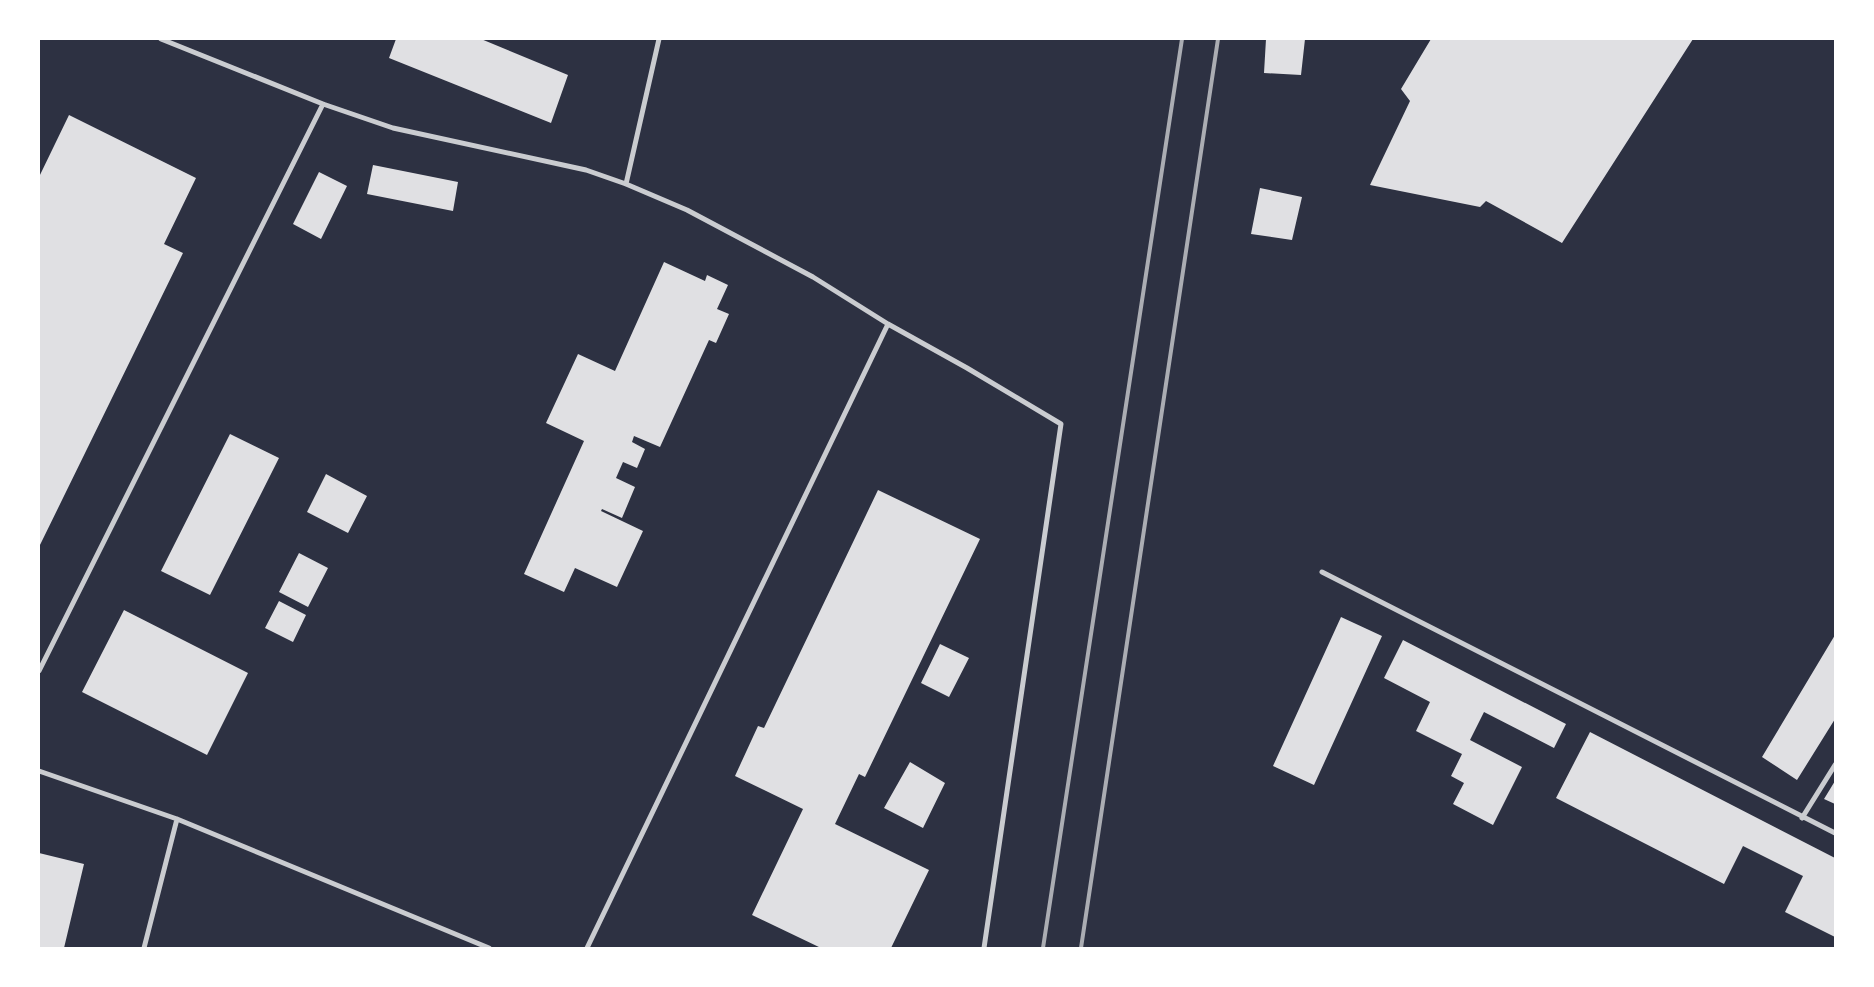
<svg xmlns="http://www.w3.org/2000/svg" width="1874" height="987" font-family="'Playfair Display',serif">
<rect width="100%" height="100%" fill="#2d3142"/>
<path fill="#e0e0e3" d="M396 39H481L568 75 551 123 389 58Z
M1266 39H1305L1301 75 1264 73Z
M1431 39H1693L1562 243 1486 201 1480 207 1370 185 1410 101 1401 89Z
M69 115 196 178 164 244 183 253 39 547V177Z
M373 165 458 182 453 211 367 194Z
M319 172 347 186 321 239 293 224Z
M1260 188 1302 197 1292 240 1251 234Z
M664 262 705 281 707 275 728 285 717 309 729 314 716 343 709 340 660 447 634 436 632 442 645 449 637 468 623 462 616 478 635 487 622 518 602 509 601 511 643 531 617 587 575 568 564 592 524 574 584 441 546 423 578 354 615 371Z
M230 434 279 458 210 595 161 571Z
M326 474 367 496 348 533 307 512Z
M878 490 980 539 865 777 859 774 835 824 929 870 891 948H821L752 915 803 809 735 776 758 726 764 728Z
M299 553 328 568 308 607 279 592Z
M279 601 306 615 293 642 265 628Z
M124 610 248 673 207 755 82 692Z
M1341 617 1382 636 1314 785 1273 766Z
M1835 635V719L1797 780 1762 757Z
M1403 640 1566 724 1554 748 1484 712 1470 740 1522 767 1493 825 1453 804 1464 783 1451 776 1462 754 1416 731 1430 702 1384 678Z
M940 644 969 658 949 697 921 683Z
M1590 732 1835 858V937L1785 912 1803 876 1743 846 1724 884 1556 798Z
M910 762 945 783 923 828 884 808Z
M1835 781V804L1824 799Z
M39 853 84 864 64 948H39Z"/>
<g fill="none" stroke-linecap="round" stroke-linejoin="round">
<path stroke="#caccd0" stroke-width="5" d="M161 39 323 104 393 128 586 170 626 184 687 210 813 277 888 324 967 368 1061 424 984 948
M626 184 659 39
M1322 572 1835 833
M39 671 323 104
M39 771 177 819 489 948
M1802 818 1835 765
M144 948 177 819
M587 948 888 324"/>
<path stroke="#abadb3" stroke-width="4" d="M1043 948 1182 39
M1081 948 1218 39"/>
</g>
<rect width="1874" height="987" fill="none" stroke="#ffffff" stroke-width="80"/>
</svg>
